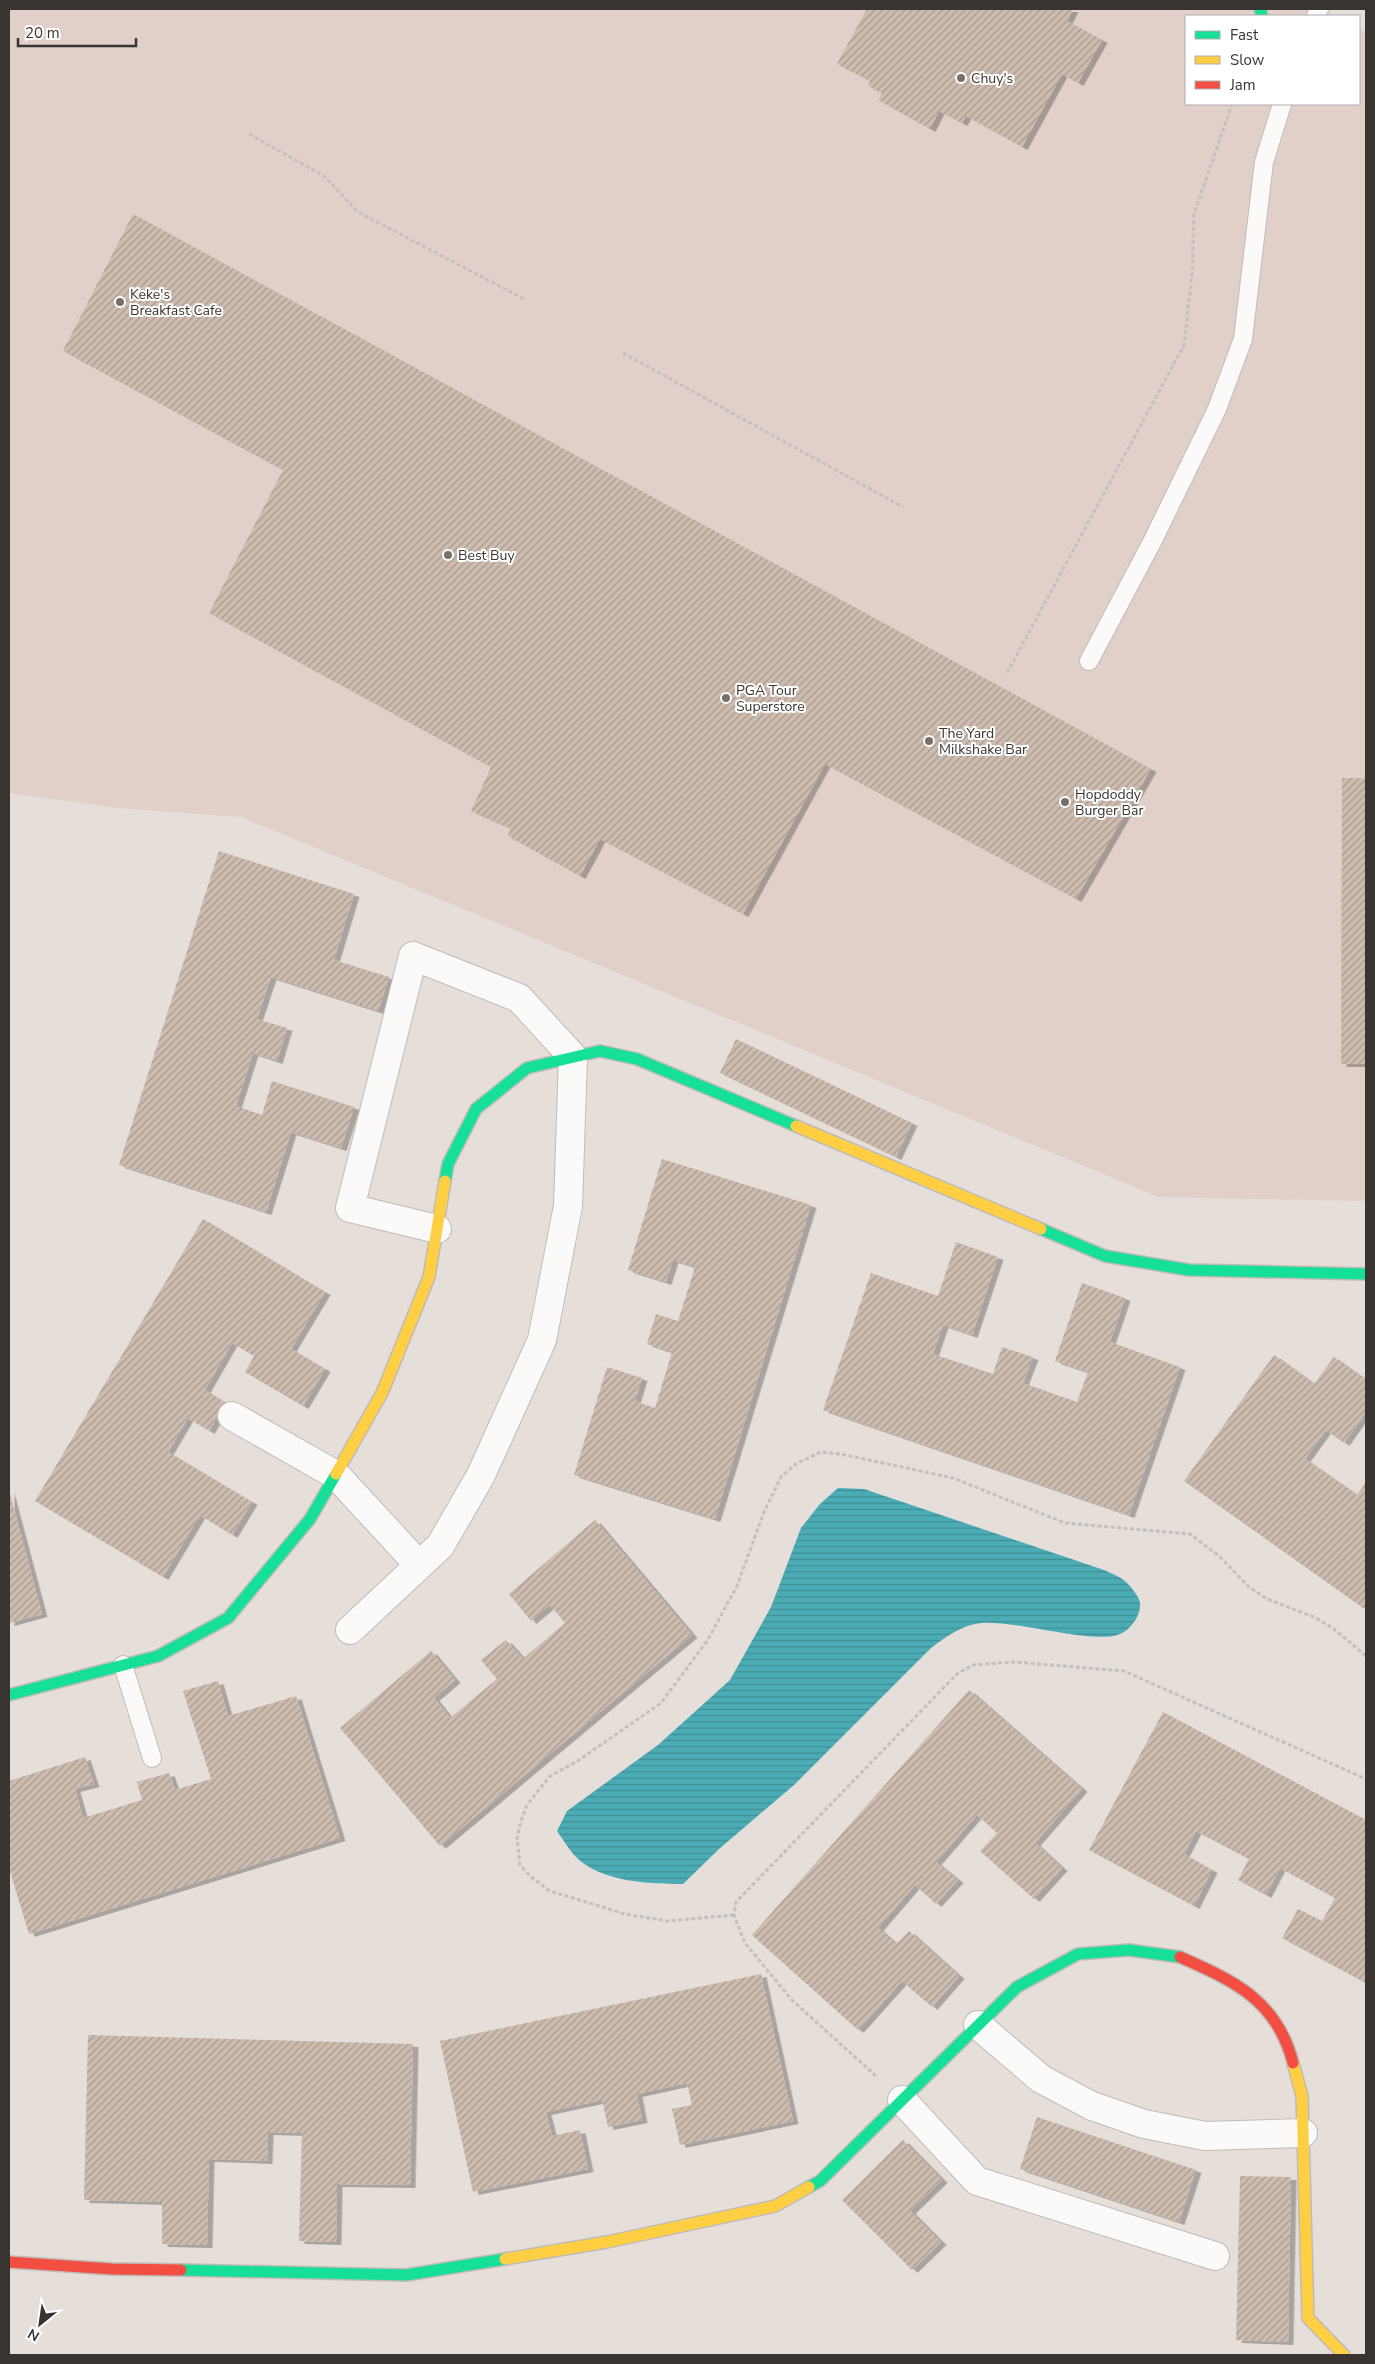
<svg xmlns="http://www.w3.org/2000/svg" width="1375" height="2364" font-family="'Nunito Sans',sans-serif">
<defs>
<pattern id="water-rules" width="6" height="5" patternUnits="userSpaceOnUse" patternTransform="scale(1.25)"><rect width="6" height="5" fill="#4bacb6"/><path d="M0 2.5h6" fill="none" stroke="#3f8d95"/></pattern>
<pattern id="building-hatch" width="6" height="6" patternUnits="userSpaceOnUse" patternTransform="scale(1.25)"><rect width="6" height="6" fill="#cdbcb0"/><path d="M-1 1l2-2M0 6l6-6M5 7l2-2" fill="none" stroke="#a79a90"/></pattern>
<filter id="shadow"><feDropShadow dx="5.5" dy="3" stdDeviation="0" flood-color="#0004"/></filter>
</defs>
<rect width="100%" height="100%" fill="#e6ded9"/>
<path fill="#e0d0c9" d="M9 9H1321L1335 16H1186V104H1359V28L1366 32V1201L1159 1197 241 817 118 808 9 793Z"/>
<path fill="url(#water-rules)" d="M838 1488 864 1489 1104 1570C1120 1577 1126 1579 1136 1594 1141 1601 1141 1607 1138 1615 1135 1622 1128 1631 1120 1634 1094 1645 1016 1620 981 1623 961 1625 946 1637 931 1648L794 1785 719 1849 683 1884C649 1884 601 1882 576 1857 569 1850 563 1839 557 1831L567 1811 658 1745 730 1680 771 1607 801 1528 820 1504Z"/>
<path fill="url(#building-hatch)" filter="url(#shadow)" d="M867 9H1073L1067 21 1102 40 1078 83 1062 74 1022 147 966 116 962 123 939 111 930 129 878 100 882 93 868 86 870 81 837 64Z
M133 214 1151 769 1076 899 825 764 743 914 600 839 580 876 508 836 510 828 471 811 491 767 209 613 283 470 63 351Z
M1342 778H1366V1064H1341Z
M219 851 354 894 334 960 389 977 378 1011 271 977 257 1019 287 1028 277 1061 253 1053 236 1106 262 1115 272 1081 354 1107 341 1148 291 1132 266 1212 119 1165Z
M736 1039 912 1123 896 1157 720 1073Z
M662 1159 811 1205 715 1519 574 1475 607 1367 642 1378 635 1401 655 1408 672 1352 647 1344 656 1314 678 1321 695 1267 673 1260 666 1282 628 1270Z
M203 1219 325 1292 291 1349 325 1369 303 1406 245 1372 254 1356 232 1343 205 1390 226 1403 209 1431 188 1418 168 1452 252 1502 232 1535 200 1515 163 1577 35 1501Z
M956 1242 998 1257 972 1335 943 1325 933 1354 993 1374 1002 1347 1033 1357 1023 1383 1077 1402 1088 1372 1055 1361 1082 1283 1125 1298 1110 1342 1180 1367 1129 1515 823 1410 871 1273 938 1296Z
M1274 1355 1314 1384 1334 1357 1366 1380V1412L1344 1443 1326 1430 1305 1459 1357 1495 1366 1482V1610L1184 1481Z
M9 1490 42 1614 9 1623Z
M595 1520 692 1635 440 1846 340 1728 431 1651 455 1680 434 1698 450 1718 497 1679 481 1660 506 1640 523 1659 565 1623 550 1605 531 1621 509 1594Z
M218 1681 228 1716 296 1696 340 1838 29 1934 9 1868V1781L85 1757 94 1784 75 1789 83 1818 142 1800 137 1782 169 1773 175 1790 211 1779 183 1691Z
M969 1690 1082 1789 1035 1843 1062 1868 1034 1899 980 1851 997 1833 977 1815 936 1862 958 1880 936 1904 915 1885 878 1928 896 1944 909 1931 959 1976 932 2007 902 1981 858 2030 752 1935Z
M1163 1712 1366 1820V1983L1282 1938 1298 1909 1322 1921 1335 1898 1280 1868 1266 1895 1238 1880 1249 1859 1196 1831 1184 1854 1212 1870 1194 1906 1089 1850Z
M761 1974 793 2121 680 2145 672 2109 692 2105 687 2083 637 2094 642 2120 608 2127 602 2100 546 2112 552 2136 580 2130 588 2169 473 2192 440 2041Z
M88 2035 413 2044 410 2185 337 2184 336 2242 299 2241 302 2133 268 2132 267 2161 209 2159 207 2245 162 2244V2202L84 2200Z
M1037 2117 1196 2170 1179 2222 1020 2169Z
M903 2140 942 2180 910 2211 941 2242 912 2270 842 2200Z
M1240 2176 1291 2177 1288 2342 1236 2340Z"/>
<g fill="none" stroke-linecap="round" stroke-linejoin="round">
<g stroke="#c1bbb7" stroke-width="20">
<path id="lane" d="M1316 16 1319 9
M1089 661 1152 542 1217 409 1243 339 1264 162 1282 104
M123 1665 152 1758"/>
</g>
<g stroke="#c1bbb7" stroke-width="30">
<path id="street" d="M232 1416 336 1475 419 1565
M350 1630 440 1546 481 1475 542 1340 568 1206 573 1057 519 998 413 956 350 1208 437 1229
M978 2025 1041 2079 1092 2106 1144 2124 1205 2136 1303 2133
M902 2100 977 2181 1215 2256"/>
</g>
<g stroke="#c1bbb7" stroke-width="14">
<path id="fast" d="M1260 9 1262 16
M445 1181 448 1164 476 1109 527 1068 600 1051 637 1059 796 1126
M1041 1229 1105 1256 1189 1270 1366 1274
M9 1695 158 1656 228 1618 310 1519 336 1474
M809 2187 820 2181 1017 1987 1078 1954 1129 1950 1180 1957
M181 2270 406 2275 505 2259"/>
</g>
<g stroke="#c1bbb7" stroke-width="14">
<path id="slow" d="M796 1126 1041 1229
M336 1474 382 1393 429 1277 445 1181
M1293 2063 1302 2096 1308 2318 1344 2355
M505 2259 607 2242 775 2206 809 2187"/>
</g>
<g stroke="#c1bbb7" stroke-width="14">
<path id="jam" d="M1180 1957C1234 1981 1277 2000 1293 2063
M9 2262 112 2269 181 2270"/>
</g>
<path stroke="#c3c0be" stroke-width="3" stroke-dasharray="4 2.5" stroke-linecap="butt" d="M249 134 324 176 358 212 526 300
M623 353 903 507
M1007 673 1184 345 1192 274 1194 214 1232 104
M734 1915 667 1921 625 1914 550 1891 530 1876 520 1865 517 1838 521 1821 527 1805 549 1777 579 1760 661 1703 707 1641 737 1586 764 1512 781 1477 797 1463 821 1452 841 1454 953 1478 1065 1523 1190 1534 1219 1556 1249 1587 1267 1599 1314 1617 1334 1629 1366 1656
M876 2076 792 2000 745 1943 734 1915 736 1902 957 1674 973 1665 1014 1662 1124 1671 1366 1779"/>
<use href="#lane" stroke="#fbfaf9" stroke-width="18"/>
<use href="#street" stroke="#fbfaf9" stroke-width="28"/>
<use href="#fast" stroke="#16e098" stroke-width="11"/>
<use href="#slow" stroke="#ffcf43" stroke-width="11"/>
<use href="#jam" stroke="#f24e42" stroke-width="11"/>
</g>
<g fill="#76706c" stroke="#fff" stroke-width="2">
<circle cx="961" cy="78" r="5"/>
<circle cx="120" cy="302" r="5"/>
<circle cx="448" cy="555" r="5"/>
<circle cx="726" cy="698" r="5"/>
<circle cx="929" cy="741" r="5"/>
<circle cx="1065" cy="802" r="5"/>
</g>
<g text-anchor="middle" stroke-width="4" stroke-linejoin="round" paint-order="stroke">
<g font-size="14" fill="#3a3431" stroke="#fff" text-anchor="start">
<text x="971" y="83">Chuy's</text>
<text x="130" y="299">Keke's<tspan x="130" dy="16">Breakfast Cafe</tspan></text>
<text x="458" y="560">Best Buy</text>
<text x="736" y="695">PGA Tour<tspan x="736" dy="16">Superstore</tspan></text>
<text x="939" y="738">The Yard<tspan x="939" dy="16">Milkshake Bar</tspan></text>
<text x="1075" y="799">Hopdoddy<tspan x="1075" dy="16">Burger Bar</tspan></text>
</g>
</g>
<rect width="1375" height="2364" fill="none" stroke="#3a3431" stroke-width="20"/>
<rect x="1185" y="15" width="175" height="90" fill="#ffffff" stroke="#b0aead"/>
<rect x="1195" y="31" width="25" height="8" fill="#16e098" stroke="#b0aead"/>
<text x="1230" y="40" font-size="15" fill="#3a3431">Fast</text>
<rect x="1195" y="56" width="25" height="8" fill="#ffcf43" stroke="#b0aead"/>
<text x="1230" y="65" font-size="15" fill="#3a3431">Slow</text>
<rect x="1195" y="81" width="25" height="8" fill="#f24e42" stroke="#b0aead"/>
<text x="1230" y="90" font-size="15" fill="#3a3431">Jam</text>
<g transform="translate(40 2324) rotate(210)" stroke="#ffffff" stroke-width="4" paint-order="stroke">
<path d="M0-4L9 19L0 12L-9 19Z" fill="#3a3431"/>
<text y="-8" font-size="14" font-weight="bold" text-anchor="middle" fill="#3a3431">N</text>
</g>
<path d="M18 38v8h118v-8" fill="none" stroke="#3a3431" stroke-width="2.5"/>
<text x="25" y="38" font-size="15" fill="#3a3431" stroke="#ffffff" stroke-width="4" paint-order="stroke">20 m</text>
</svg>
